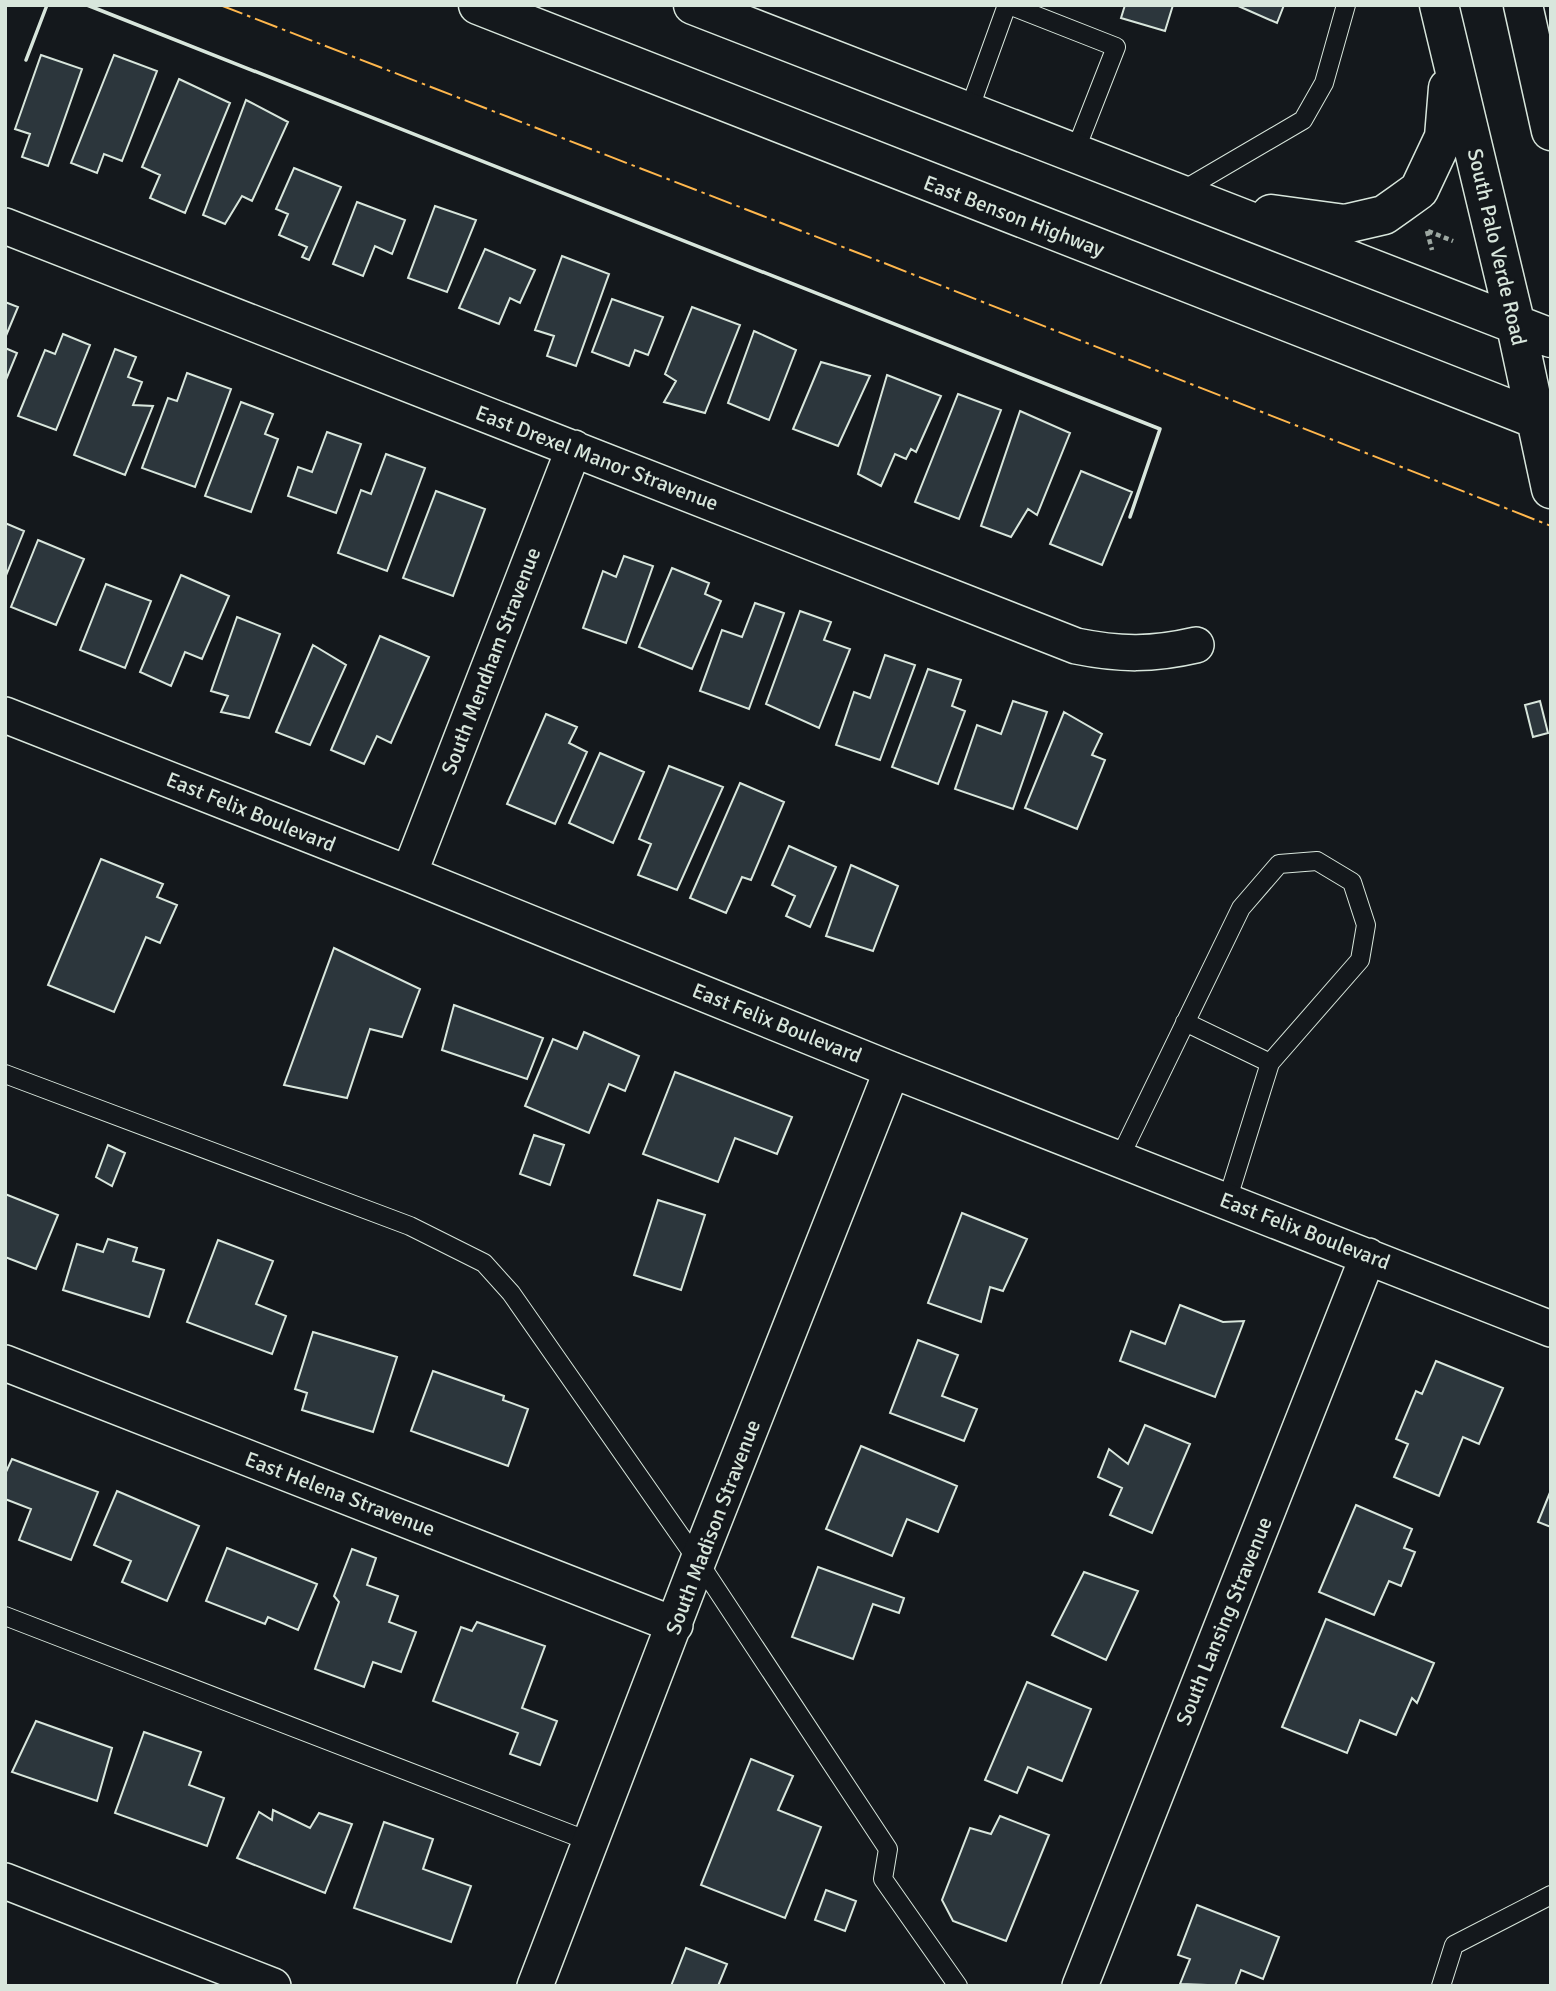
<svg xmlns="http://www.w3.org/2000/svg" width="1556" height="1991" font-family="Signika,sans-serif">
<rect width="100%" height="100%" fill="#14181c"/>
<path fill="#2c363c" stroke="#d8e6dc" stroke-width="2" d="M1125 5H1173L1165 31 1121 18Z
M1236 5H1284L1277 23Z
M41 55 82 69 48 166 22 157 30 134 15 129Z
M114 55 157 71 122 161 104 154 97 173 71 163Z
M179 79 230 103 185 213 150 198 160 175 142 167Z
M246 100 288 122 252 201 242 196 225 224 203 215Z
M294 168 341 187 309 260 302 257 307 247 279 235 288 214 276 209Z
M357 202 405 220 392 254 375 246 363 276 333 264Z
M435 206 476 220 447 292 408 278Z
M485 249 535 270 520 303 510 298 499 324 459 308Z
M562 256 609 274 576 366 547 356 554 336 535 330Z
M612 299 663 317 648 355 635 350 629 366 592 352Z
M5 302 18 307 5 338Z
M692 307 740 325 705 413 664 402 676 381 665 374Z
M754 331 796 350 769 420 728 403Z
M63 334 90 345 56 430 18 416 45 350 55 354Z
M5 348 17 353 5 382Z
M115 349 136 357 128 377 142 382 133 405 153 406 125 475 74 455Z
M821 362 870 376 838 446 793 429Z
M187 373 231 389 195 487 142 468 168 398 177 401Z
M887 375 941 396 916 452 911 449 906 459 895 454 881 486 858 474Z
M958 394 1001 410 959 519 915 502Z
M241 402 273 414 265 434 278 439 251 512 205 496Z
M1020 411 1070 433 1037 515 1028 509 1011 537 981 526Z
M327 432 361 444 336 513 288 496 298 467 312 472Z
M386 454 425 468 387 571 338 553 361 490 371 494Z
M1081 471 1132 492 1102 565 1050 544Z
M436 491 485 509 453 596 403 578Z
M5 523 24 531 5 578Z
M38 540 84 559 56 625 11 607Z
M624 556 653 566 626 643 583 628 603 571 616 577Z
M672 568 709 583 705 594 721 601 692 669 639 647Z
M181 575 229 596 202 659 185 652 171 686 140 672Z
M106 584 151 601 125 668 80 650Z
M755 603 784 613 749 709 700 691 722 630 742 637Z
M800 611 831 622 824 640 850 649 819 728 766 704Z
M237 617 280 634 249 718 221 712 228 696 211 691Z
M380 636 429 657 391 743 377 736 364 764 331 750Z
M313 645 346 665 310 745 276 732Z
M885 655 915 665 880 760 836 745 854 692 870 698Z
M928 669 961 680 952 706 965 711 938 784 892 767Z
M1013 701 1047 712 1013 809 955 789 977 725 1001 734Z
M1540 701 1548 733 1533 737 1525 705Z
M1064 712 1102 734 1092 755 1105 760 1077 829 1025 808Z
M546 714 577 727 569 743 587 752 555 824 507 804Z
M600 753 644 772 613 843 569 823Z
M669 766 723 787 677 890 638 875 651 844 639 839Z
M740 783 784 802 751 880 742 877 726 913 690 898Z
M789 846 836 867 810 927 786 916 795 896 772 885Z
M101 859 163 884 157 897 177 905 160 943 146 937 114 1012 48 985Z
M851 865 898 886 873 951 826 936Z
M334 948 420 989 402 1037 370 1029 347 1098 284 1085Z
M454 1005 543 1038 527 1079 442 1050Z
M584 1032 639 1056 625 1091 609 1084 589 1133 525 1106 553 1039 577 1049Z
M675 1072 792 1117 777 1154 735 1138 718 1182 643 1154Z
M534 1135 564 1145 550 1185 520 1174Z
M108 1145 125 1153 112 1186 96 1177Z
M5 1194 58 1215 36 1269 5 1257Z
M658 1200 705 1215 681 1290 634 1275Z
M962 1213 1027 1239 1003 1291 990 1287 981 1322 928 1303Z
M108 1239 137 1248 133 1261 164 1270 149 1317 63 1290 77 1244 103 1252Z
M218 1240 273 1261 256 1304 286 1316 272 1354 187 1322Z
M1180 1305 1223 1322 1244 1321 1215 1397 1120 1361 1131 1331 1165 1344Z
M313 1332 397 1357 373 1432 302 1410 307 1393 295 1389Z
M918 1340 958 1355 942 1396 977 1409 964 1441 890 1413Z
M1436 1361 1503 1388 1479 1444 1463 1437 1439 1496 1394 1477 1408 1444 1396 1439 1416 1391 1422 1394Z
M433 1371 504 1396 503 1400 528 1409 508 1466 411 1431Z
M1145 1425 1190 1444 1152 1533 1110 1515 1122 1488 1098 1477 1109 1449 1128 1464Z
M861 1446 957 1486 938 1532 907 1519 892 1556 826 1529Z
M12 1459 98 1492 71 1560 19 1540 31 1509 5 1499V1474Z
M1551 1490V1527L1538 1522Z
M117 1491 199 1526 167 1601 122 1582 131 1561 94 1545Z
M1356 1505 1412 1529 1404 1548 1415 1552 1401 1586 1389 1581 1374 1615 1319 1592Z
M227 1548 317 1584 298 1630 268 1617 265 1624 206 1601Z
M352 1549 376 1558 367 1585 398 1596 389 1622 416 1632 401 1672 373 1662 364 1687 315 1669 339 1602 334 1596Z
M818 1567 904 1598 899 1613 873 1604 853 1659 792 1637Z
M1084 1572 1138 1591 1106 1660 1052 1635Z
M1326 1619 1434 1663 1417 1703 1412 1698 1396 1735 1360 1720 1347 1753 1282 1727Z
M477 1622 545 1646 522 1708 557 1721 540 1765 510 1754 518 1733 433 1701 461 1627 472 1631Z
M1027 1682 1091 1709 1062 1781 1028 1767 1017 1793 985 1780Z
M36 1721 112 1748 97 1801 12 1772Z
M144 1732 201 1752 189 1785 224 1798 207 1846 115 1813Z
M751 1759 793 1776 778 1810 821 1827 785 1918 701 1885Z
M273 1810 310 1828 319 1813 352 1824 325 1893 237 1858 259 1812 272 1820Z
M1000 1816 1049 1835 1006 1941 953 1921 942 1900 970 1828 991 1834Z
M384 1822 433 1839 423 1869 471 1886 451 1942 354 1908Z
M826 1890 856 1901 845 1931 815 1920Z
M1197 1905 1279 1937 1263 1979 1241 1970 1235 1986 1180 1984 1190 1959 1178 1955Z
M686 1948 727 1964 718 1986H671Z"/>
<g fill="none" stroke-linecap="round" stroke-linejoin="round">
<g stroke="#d8e6dc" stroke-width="20">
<path id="service" d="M1009 5 1116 47 1074 154
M968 113 1007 5
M1180 192 1303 120 1324 83 1346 5
M1185 1022 1270 1063
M5 1074 410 1226 484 1263 511 1293 698 1561 888 1849 883 1879 958 1986
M1119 1159 1241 908 1279 864 1317 861 1352 882 1366 925 1360 960 1270 1063 1227 1201
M5 1616 591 1842
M1441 1986 1454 1945 1551 1895"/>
</g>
<g stroke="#d8e6dc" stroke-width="38">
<path id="minor" d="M5 226 1076 646C1120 655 1153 655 1196 645
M5 715 409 874 892 1070 1551 1329
M409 874 574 448
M5 1363 675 1625
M5 1881 273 1986
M535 1986 698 1561 892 1070
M1080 1986 1368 1256"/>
</g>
<g stroke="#d8e6dc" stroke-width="41">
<path id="secondary" d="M478 5 1551 425
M693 5 1551 338
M1439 5 1516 326 1551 489
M1523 5 1551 131
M1271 214 1345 224 1384 215 1401 203 1419 190 1444 137 1448 88"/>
</g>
<path stroke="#9da8a2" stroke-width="4.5" stroke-dasharray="5 3.5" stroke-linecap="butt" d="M1427 231 1432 250
M1428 231 1453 241"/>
<use href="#service" stroke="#14181c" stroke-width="18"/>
<use href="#minor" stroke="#14181c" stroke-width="35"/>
<use href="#secondary" stroke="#14181c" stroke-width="38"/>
<path stroke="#d8e6dc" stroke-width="3.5" d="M87 5 1160 429 1130 517
M26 60 47 5"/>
<path stroke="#ffb74d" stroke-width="2" stroke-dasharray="24 5 3.5 5" stroke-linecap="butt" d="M220 5 884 263 1551 526"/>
</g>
<g text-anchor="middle" stroke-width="5" stroke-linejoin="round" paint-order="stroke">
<g font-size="21" fill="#d8e6dc" stroke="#14181c">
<text transform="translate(1014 216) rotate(21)" y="7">East Benson Highway</text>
<text transform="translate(1497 247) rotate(77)" y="7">South Palo Verde Road</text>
<text transform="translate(597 458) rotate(21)" y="7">East Drexel Manor Stravenue</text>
<text transform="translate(491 661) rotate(-69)" y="7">South Mendham Stravenue</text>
<text transform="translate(251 812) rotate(22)" y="7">East Felix Boulevard</text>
<text transform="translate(777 1023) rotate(22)" y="7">East Felix Boulevard</text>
<text transform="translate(1305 1231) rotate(21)" y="7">East Felix Boulevard</text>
<text transform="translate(340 1494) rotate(21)" y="7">East Helena Stravenue</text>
<text transform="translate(713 1527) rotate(-69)" y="7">South Madison Stravenue</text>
<text transform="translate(1224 1621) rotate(-68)" y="7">South Lansing Stravenue</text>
</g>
</g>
<rect width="1556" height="1991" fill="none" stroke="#d8e6dc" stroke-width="14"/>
</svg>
